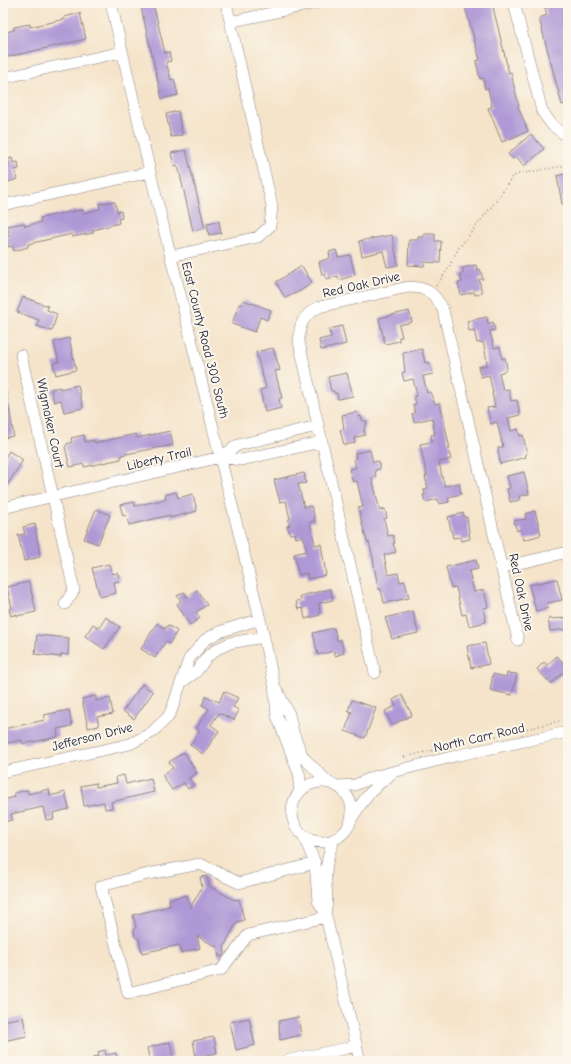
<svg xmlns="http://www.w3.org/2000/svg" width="571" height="1064" font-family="'Comic Neue',sans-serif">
<rect width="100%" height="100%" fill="#fbf7ec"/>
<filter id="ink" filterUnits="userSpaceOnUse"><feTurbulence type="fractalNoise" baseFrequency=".025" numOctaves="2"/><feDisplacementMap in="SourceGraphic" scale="8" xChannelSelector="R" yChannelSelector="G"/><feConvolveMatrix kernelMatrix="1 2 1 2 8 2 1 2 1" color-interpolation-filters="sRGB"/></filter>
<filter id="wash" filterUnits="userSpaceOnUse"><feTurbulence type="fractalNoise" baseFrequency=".012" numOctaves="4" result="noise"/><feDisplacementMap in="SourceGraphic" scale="16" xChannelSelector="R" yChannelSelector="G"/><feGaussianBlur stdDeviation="0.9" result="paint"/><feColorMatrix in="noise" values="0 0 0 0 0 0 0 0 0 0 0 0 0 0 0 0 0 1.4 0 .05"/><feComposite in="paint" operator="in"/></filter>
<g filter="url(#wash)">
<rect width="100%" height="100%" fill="#f5e4ca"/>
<g id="blocks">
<path fill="#af98d6" d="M140 3H153L165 53 169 52 171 61 166 62 171 80 174 79 178 95 162 99Z
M464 3H492L509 73 511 72 513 82 519 107H518L528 131 502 142 488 108 492 107 488 88 485 89 483 78 480 79 476 61 480 60Z
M564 3 568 20V103L562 105 539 18 547 15 545 8Z
M80 13 86 39 3 58V33L14 30V27L30 24V27L65 19 64 17Z
M178 111 182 135 171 137 166 114Z
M531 134 544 149 524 166 516 156 513 159 508 154Z
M186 150 205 228 193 231 179 170 177 165 174 166 171 153Z
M12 158 13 163 18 162 19 169 15 170 17 179 3 184V160Z
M568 173V203L562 204 557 176Z
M110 202H115L117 212 121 211 122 218 118 219 119 223 93 230V233L72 237V234L28 244V247L14 251 12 246 8 247 7 244 3 245V238L10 236 7 226 24 223 25 226 41 222 40 218 74 211 83 210 84 213 100 209 99 204Z
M219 221 221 233 209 235 207 223Z
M424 234H435V241H441L440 263 425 262 424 266 408 265 409 240H418V237H424Z
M392 235 398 265 387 267 383 251 362 256 359 241Z
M336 250 338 257 350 255 355 275 339 280 338 276 326 279 325 274 322 275 319 262 330 258 329 252Z
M476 265 477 270 480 269 483 279H479L482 293 475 295 474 292 461 295 458 283 462 282 460 274 464 273 462 268Z
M302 266 312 283 300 291 285 298 276 282Z
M23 297 48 306 47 310 57 314 52 331 37 326 39 320 17 312Z
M243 300 271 310 267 320 260 317 255 332 232 324 239 304 242 305Z
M409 311 412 322 399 325 402 337H399V341L385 344 379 318Z
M487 317 488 324 493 322 495 330 490 331 494 348 500 347 502 359 505 358 507 368 505 371 499 373 503 390 509 389 511 401 517 400 520 415 508 418 511 431 518 429 520 436 523 435 527 454H525L526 457 500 464 498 448 503 447 497 422 491 424 487 408 495 407 492 393H493L489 375 481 377 478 367 487 365 486 356 483 342 477 343 474 330 469 331 467 321Z
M342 326 346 344 321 350 319 340 331 337 329 329Z
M69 338 76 370 56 375 53 363 59 362 54 342Z
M273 348 280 370 275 371 282 398 279 399 281 408 265 412 260 390 266 388 256 352Z
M422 349 425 363 429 362 433 374 423 376 427 393 430 392 435 404 440 403 450 449H448L451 459 439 462 442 477 445 486 459 483 461 494 448 497 449 502 439 504 438 499 425 502 423 495H425L424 489 428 488 425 476H427L420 444 432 442 431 435 435 434 432 418 414 422 412 414 415 413 413 405 416 404 414 396 417 395 413 379 404 381 402 373 405 372 403 353Z
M347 373 353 396 338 399 337 393 335 394 334 391H331L328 377Z
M78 385 83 408 64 412 61 400 54 402 51 389 60 387V389Z
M3 391H6L13 431V436L3 438Z
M357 412 358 417 361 416 362 420 367 422 364 430 365 435 354 438 355 443 344 445 340 430 344 429 342 415Z
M170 431 173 445 121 455V459L84 467V464L70 467 65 447 67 444 72 442 71 438 84 435 85 442 94 440 95 443 136 434 137 438Z
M370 450 373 462 378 461 380 469 375 470 376 477 372 478 380 511 385 509 387 518 384 519 388 536 393 535 395 543H393L396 552 384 555 388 575 398 573 400 582 405 581 409 598 384 603 381 589H378L373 558 369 542H367L358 508 363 507 357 481 353 482 349 469 356 468 354 459 356 458 355 453Z
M9 451 23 460 8 484 3 480V461Z
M524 472 529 494 519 496 520 500 510 502 507 489 510 488 507 476Z
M304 473 306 483 298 484 304 507 311 506 313 511 315 521 310 522 315 545 321 544 326 575 308 579 307 573 299 575 294 554 307 551 303 536 296 538 295 533 290 534 287 526 290 525 288 520 290 519 286 501 280 502 274 480Z
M176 492 178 498 193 494 197 511 170 518V515L129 525 126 515 123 516 120 505 134 502 135 506 166 499 165 495Z
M96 509 110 515 98 544 84 539Z
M535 511 541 535 524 540 521 529 517 531 514 521 526 519 525 514Z
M463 513 465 518 467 517 470 539 461 541 460 537 453 538 448 517Z
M35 524 40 557 24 561 18 535 25 534 23 527Z
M476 560 478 569 469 571 474 592 484 590 488 607 483 608 486 622 469 626 466 614 462 615 456 587 451 588 446 567Z
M109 564 112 574 118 573 120 581 114 582 116 593 100 597 92 568Z
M557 579 562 600 547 603 548 608 536 611 529 585Z
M29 582 36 612 17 616V614L11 616 9 609 12 608 7 587Z
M330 589 333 600 319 603 320 615 305 619 303 608 298 609 296 601 301 600 300 596Z
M197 590 207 605 196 612 200 618 190 625 177 604 181 601 177 596 184 592 187 597Z
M413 611 418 633 392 639 385 618Z
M106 617 120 627 104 649 85 636 93 624 99 628Z
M568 618V629L550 631 548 619Z
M157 623 165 629 168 625 177 631 169 644 166 641 155 658 141 649Z
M334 628 337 640H341L344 653 335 656 334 651 318 655 313 633Z
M37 635 69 638 68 655 61 654V657L35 654Z
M485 643 489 664 471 668 467 646Z
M557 656 568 668 551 684 537 669 544 662 547 665Z
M507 673 517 674 512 695 490 690 493 674 506 677Z
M142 684 153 692 134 719 123 711Z
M224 691 238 698 233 707 239 710 234 720 219 713 211 725 219 731 203 754 190 745 200 731 196 728 209 709 202 705 206 696 219 702Z
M402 695 412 715 392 725 385 711 396 706 393 700Z
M96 696V701L110 698 113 714 97 717 99 726 88 728 82 699Z
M352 700 376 708 365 738 345 731 352 712 348 711Z
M69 710 72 726 57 729 58 737 23 744 22 740 3 744V729L45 720 44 715Z
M184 752 197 773 189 778 194 785 188 789 184 783 172 790 162 775 173 768 169 762Z
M124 775 126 784 151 778 154 792 111 802 112 808 105 809 104 802 84 806 81 786 96 783V787L117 783 116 777Z
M49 789 50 796 65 792 69 809 53 813 54 819 46 820 43 807 11 814 12 820 3 822V800L15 797 14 793 28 790V794Z
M207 876 209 886 234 900 239 899 244 920 237 922 224 946 225 953 223 956 219 957 217 947 197 936 200 948 181 953 179 945 142 953 139 939 135 937 134 930 136 927 133 915 170 906 169 899 187 895 190 908 202 887 200 877Z
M23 1017 27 1036 3 1041V1021Z
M298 1017 301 1035 280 1040 279 1021Z
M249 1018 255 1045 236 1050 230 1022Z
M214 1037 217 1053 196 1057 193 1041Z
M170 1042 173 1057 159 1061H150L147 1048Z
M105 1050 106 1055 116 1053 117 1061H94L93 1057 99 1056 98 1052Z"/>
</g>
</g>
<g filter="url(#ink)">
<use href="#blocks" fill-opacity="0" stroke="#8c8382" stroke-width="1"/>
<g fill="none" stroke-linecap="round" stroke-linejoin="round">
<g stroke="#8c8382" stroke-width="12">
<path id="minor" d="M111 3 150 172 260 619 274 684 277 716 300 776 299 792
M514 3 542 111 552 125 568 137
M230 22 317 3
M3 78 122 52
M3 205 150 172
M171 256 258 237 270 226 272 206 226 3
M21 355 74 590 65 604
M221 457 241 460 321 442
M3 508 221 457 238 445 317 426
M503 567 568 552
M375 673 299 342C299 324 303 315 319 307L408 287C427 287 435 293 443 310L518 640
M182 682 196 672 207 657 217 649 230 643 264 637
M277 690 289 714 293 732 303 757 328 782
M3 772 130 744 151 733 168 717 172 709 189 659 205 640 219 632 260 619
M292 812a30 30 0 1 1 60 0a30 30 0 1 1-60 0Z
M338 786 355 785 373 777 459 755 568 732
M352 818C362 801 373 787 390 775
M304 837 315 863 318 901 325 912 360 1061
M315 863 239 883 200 864 148 874 101 886 128 993 221 970 248 935 326 917
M325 912C329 901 326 894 326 882 325 866 328 854 334 840
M285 1061 357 1046"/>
</g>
<path stroke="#8c8382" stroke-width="1.5" stroke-dasharray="1 3" stroke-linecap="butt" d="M436 286 448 269 458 249 500 196 512 177 519 174 568 165
M488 738 568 719
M404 757 434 750"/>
<use href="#minor" stroke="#fff" stroke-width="11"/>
</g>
</g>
<g text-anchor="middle" stroke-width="4" stroke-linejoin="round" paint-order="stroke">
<g font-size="13" fill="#22223b" stroke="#fbf7ec">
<text transform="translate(361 284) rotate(-13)" y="5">Red Oak Drive</text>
<text transform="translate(206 340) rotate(76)" y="5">East County Road 300 South</text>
<text transform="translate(51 423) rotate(78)" y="5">Wigmaker Court</text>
<text transform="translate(159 458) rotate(-13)" y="5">Liberty Trail</text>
<text transform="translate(522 592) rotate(78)" y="5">Red Oak Drive</text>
<text transform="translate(92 736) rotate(-14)" y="5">Jefferson Drive</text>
<text transform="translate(479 737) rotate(-13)" y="5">North Carr Road</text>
</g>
</g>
<rect width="571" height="1064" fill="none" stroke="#fbf7ec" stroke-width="16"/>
</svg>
